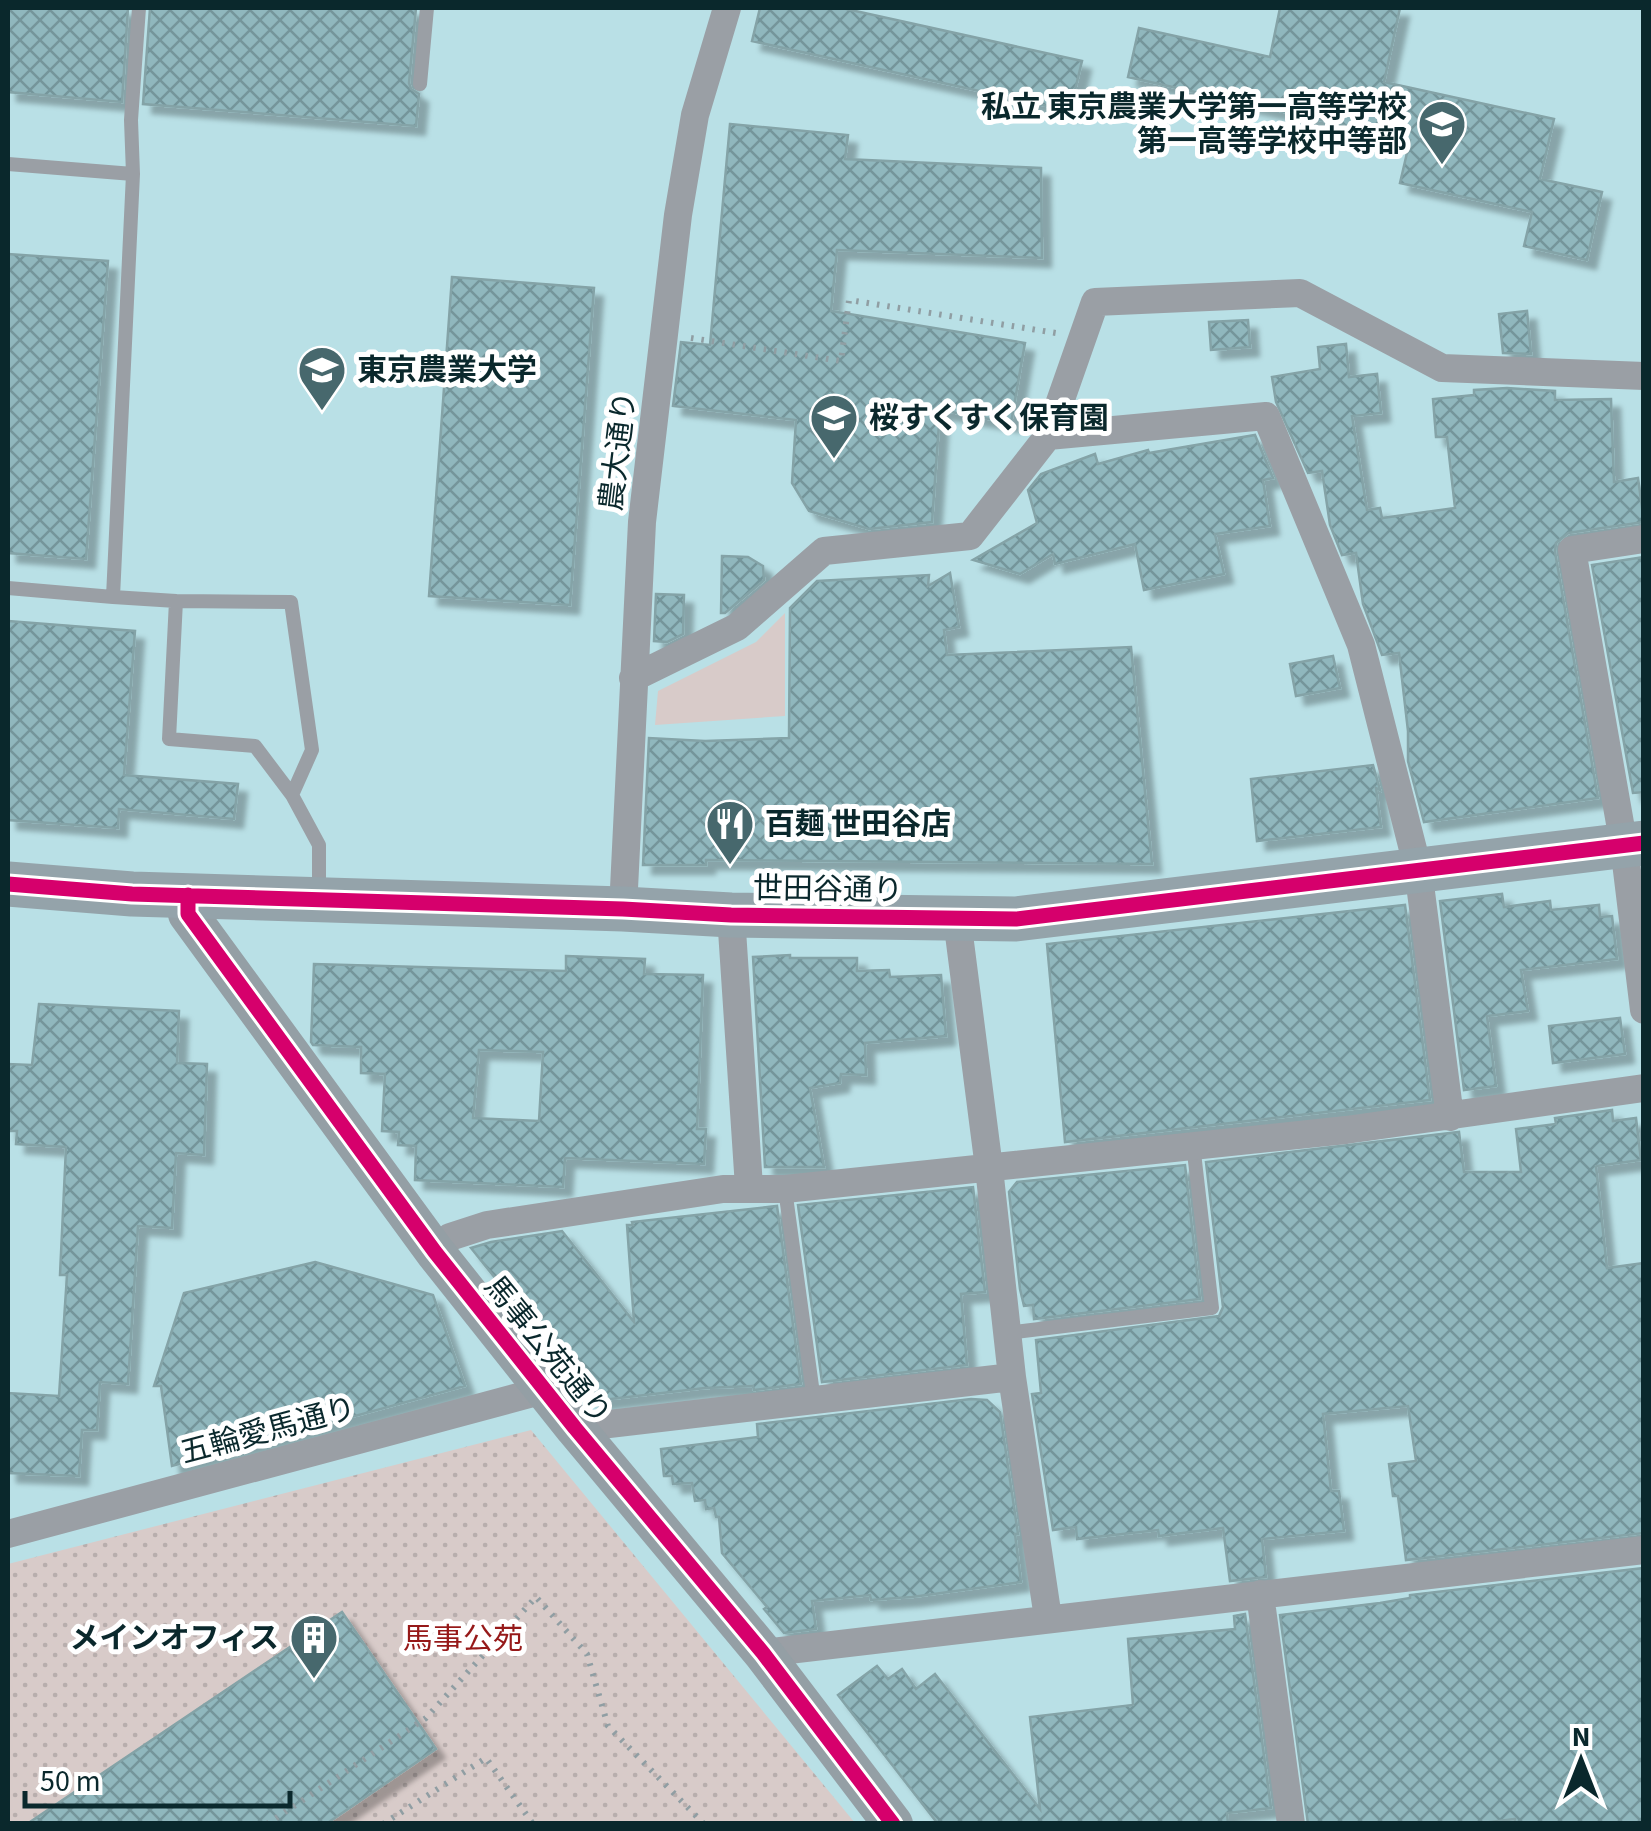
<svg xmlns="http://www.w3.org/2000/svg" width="1651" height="1831" font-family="'Source Sans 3','Noto Sans JP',sans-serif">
<defs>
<pattern id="park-dots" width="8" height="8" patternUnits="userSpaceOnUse" patternTransform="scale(2.5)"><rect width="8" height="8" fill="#d8cbc9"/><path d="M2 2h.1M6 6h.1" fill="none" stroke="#b8aead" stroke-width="1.8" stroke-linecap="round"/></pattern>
<pattern id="building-cross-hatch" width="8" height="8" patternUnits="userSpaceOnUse" patternTransform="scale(2.5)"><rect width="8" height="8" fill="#90b7bd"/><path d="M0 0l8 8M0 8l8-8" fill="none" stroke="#74959a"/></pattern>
<filter id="shadow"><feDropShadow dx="9" dy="9" stdDeviation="2.5" flood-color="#0004"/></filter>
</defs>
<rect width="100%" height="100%" fill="#b9e0e6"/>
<path fill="#d8cbc9" d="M785 613V716L655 725 658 691 756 642Z"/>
<path fill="url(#park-dots)" d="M531 1430 855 1823 8 1824V1564Z"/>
<path fill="url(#building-cross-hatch)" stroke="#84a3a7" stroke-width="2.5" fill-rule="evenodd" filter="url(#shadow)" d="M8 8H128L122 102 8 92Z
M150 8H416L409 83 411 89 419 94 416 126 143 104Z
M760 8H842L1082 61 1070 111 752 41Z
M1280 8H1400L1384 82 1554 119 1540 179 1602 192 1587 260 1524 246 1532 212 1400 183 1410 140 1128 77 1139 28 1270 57Z
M730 124 848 135 845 159 1041 168 1042 258 837 250 831 311 1025 343 1011 423 940 410 932 522 869 529 809 511 792 483 796 420 673 406 681 342 710 345Z
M8 254 108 261 86 559 8 553Z
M452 277 594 288 570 605 429 596Z
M1527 311 1531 354 1503 353 1499 314Z
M1248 320 1250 347 1211 350 1209 322Z
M1346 344 1349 377 1377 374 1381 413 1352 416 1367 510 1380 508 1382 518 1455 508 1447 437H1436L1433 399 1474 395V390L1507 388 1555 391V400L1611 399 1614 482 1638 478 1644 522 1568 533 1556 543 1555 552 1598 798 1424 822 1408 761V731L1399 653 1382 655 1363 604 1356 553 1342 555 1330 525 1322 471 1308 473 1276 402 1272 377 1320 369 1318 347Z
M1255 435 1273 478 1263 480 1270 526 1215 534 1224 574 1144 590 1135 544 1055 564 1053 554 1020 574 973 560 1037 523 1028 490 1041 474 1095 454 1098 464 1148 450 1149 453Z
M722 556 748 557 763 566 764 580 725 613H721Z
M1644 557V792L1633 793 1592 565Z
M950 573 959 627 944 630 947 655 1131 647 1152 864 706 860V865H643L649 738 705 741 789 738 790 608 817 581 929 575 928 586Z
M656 594 684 595 683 634 667 642 654 641Z
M8 621 135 631 124 775 238 784 234 819 119 809 118 828 8 820Z
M1333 656 1340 688 1296 696 1290 664Z
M1373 765 1380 790 1376 788 1381 827 1257 841 1251 779Z
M1502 894 1504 907 1550 901 1551 910 1599 905 1600 917 1612 916 1617 959 1521 970 1528 1011 1487 1016 1496 1086 1464 1090 1440 901Z
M1405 905 1430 1100 1065 1142 1047 944Z
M790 955V958H857V971L889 970 890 977 941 975 946 1036 865 1043 866 1075 841 1074 840 1083 810 1088 824 1167H765L753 957Z
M566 956 645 959 644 974 703 975 697 1129H706L704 1164 565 1158 563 1187 415 1180 416 1146 398 1145 399 1132 382 1131 385 1074 361 1073V1047L313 1045 311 1042 314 964 566 971ZM479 1050 543 1052 539 1121 473 1118Z
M39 1004 179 1011 177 1063 207 1064 204 1155 176 1153 172 1228 138 1226 128 1384 100 1382 97 1430H82L79 1476 8 1473V1393L59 1396 67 1275H60L66 1147 16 1144 17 1131H8V1064L32 1065Z
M1620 1018 1625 1054 1553 1063 1549 1026Z
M1612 1110 1613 1121 1636 1118 1641 1160 1596 1166 1607 1268 1644 1263V1533L1406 1560 1398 1496H1393L1389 1464 1416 1461 1408 1406 1323 1414 1331 1491H1339L1344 1531 1262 1539 1266 1577 1230 1581 1223 1528 1159 1536 1158 1530 1077 1539 1076 1527 1053 1530 1032 1394 1041 1393 1036 1340 1219 1316 1223 1307 1206 1162 1459 1132 1464 1172H1521L1516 1129 1556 1124 1555 1118Z
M1185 1165 1200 1299 1034 1319 1033 1305 1024 1306 1020 1289 1009 1192 1017 1182Z
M973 1187 985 1292 961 1294 967 1365 822 1382 798 1205Z
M777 1206 801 1384 754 1390 753 1386 705 1388 594 1401 471 1248 491 1242 562 1231 634 1322 627 1225H633L632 1222Z
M315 1262 433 1295 465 1386 172 1466 161 1386H154L184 1293Z
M971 1399 987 1400 1000 1412 1018 1534H1015L1021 1582 912 1597 871 1600 870 1595 812 1601 816 1629 784 1633 764 1609 767 1607 722 1553 719 1517H716L714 1508 706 1509 705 1500 695 1501 692 1483 673 1484 672 1476H664L661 1449 758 1437 757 1424Z
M1644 1568V1824H1515V1819L1474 1824H1308L1280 1615 1380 1603 1410 1598V1595Z
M342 1612 436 1749 326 1824H27Z
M1245 1614 1271 1808 1227 1813 1228 1824H938L838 1695 877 1666 888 1679 902 1669 916 1689 935 1674 1040 1809 1030 1717 1133 1705 1128 1639 1235 1629 1234 1616Z"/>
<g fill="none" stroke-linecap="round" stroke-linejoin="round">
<path stroke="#909ea3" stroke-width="6" stroke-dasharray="2.5 8" stroke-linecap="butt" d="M691 338 841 361 849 300 1056 333
M267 1824 426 1718 536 1597 587 1654 608 1726 704 1824
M383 1824 486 1758 533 1824"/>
<path stroke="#9a9fa5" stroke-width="14" d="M139 8 131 120 133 174 113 597 176 601 169 739 255 746 292 795 319 845V894
M420 84 427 8
M8 164 133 174
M8 588 113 597
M176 601 291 602 312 750 292 795
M785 1189 814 1401
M1007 1333 1212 1308 1193 1144"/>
<path stroke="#9a9fa5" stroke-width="28" d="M1048 436 1266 416 1361 645 1418 869 1450 1117
M1644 539 1572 550 1624 846 1644 1010
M633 678 737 627 824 551 970 536 1048 436 1095 302 1300 293 1442 368 1644 376
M623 909 642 522 678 215 695 115 727 8
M731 915 749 1187
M957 919 989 1168 1012 1377 1048 1618
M435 1252 450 1237 487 1225 723 1189H785L1346 1130 1644 1088
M575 1428 1012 1377
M8 1534 544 1390
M1260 1594 1291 1824
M763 1653 1644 1550"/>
<path stroke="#949fa5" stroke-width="40" d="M188 895V914L435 1252 575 1428 763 1653 893 1824"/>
<path stroke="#94a3aa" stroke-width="45" d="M8 884 132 894 623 909 731 915 1016 919 1644 843"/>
<g stroke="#fff" stroke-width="21">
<path id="cycleway" d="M8 884 132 894 623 909 731 915 1016 919 1644 843
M188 895V914L435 1252 575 1428 763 1653 893 1824"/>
</g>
<use href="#cycleway" stroke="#d6006c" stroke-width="15"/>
</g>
<defs>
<g id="school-pin" transform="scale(2.5)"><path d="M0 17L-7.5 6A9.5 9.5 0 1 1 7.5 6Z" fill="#47686d" stroke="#fff"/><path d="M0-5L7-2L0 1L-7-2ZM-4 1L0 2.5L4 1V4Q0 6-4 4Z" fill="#fff"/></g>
<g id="university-pin" transform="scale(2.5)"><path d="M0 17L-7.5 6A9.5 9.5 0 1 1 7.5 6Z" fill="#47686d" stroke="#fff"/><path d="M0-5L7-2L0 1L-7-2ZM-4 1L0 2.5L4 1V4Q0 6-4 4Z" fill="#fff"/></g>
<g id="restaurant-pin" transform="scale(2.5)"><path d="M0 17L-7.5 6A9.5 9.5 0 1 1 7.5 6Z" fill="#47686d" stroke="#fff"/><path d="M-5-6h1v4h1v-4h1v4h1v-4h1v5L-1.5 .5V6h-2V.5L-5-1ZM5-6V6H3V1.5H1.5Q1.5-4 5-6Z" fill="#fff"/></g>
<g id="building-pin" transform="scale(2.5)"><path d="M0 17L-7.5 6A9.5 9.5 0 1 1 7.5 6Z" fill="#47686d" stroke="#fff"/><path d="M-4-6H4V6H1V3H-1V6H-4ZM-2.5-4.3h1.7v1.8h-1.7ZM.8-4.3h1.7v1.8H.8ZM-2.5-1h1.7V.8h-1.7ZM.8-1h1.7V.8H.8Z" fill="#fff"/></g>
</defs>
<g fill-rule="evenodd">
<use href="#school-pin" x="1442" y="124"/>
<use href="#university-pin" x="322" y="370"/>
<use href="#school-pin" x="834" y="418"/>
<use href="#restaurant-pin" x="730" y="824"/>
<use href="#building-pin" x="314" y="1638"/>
</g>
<g text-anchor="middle" stroke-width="10" stroke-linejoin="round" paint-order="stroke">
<g font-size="30" font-weight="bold" fill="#0a282c" stroke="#fff" text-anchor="start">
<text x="1407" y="117" text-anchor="end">私立 東京農業大学第一高等学校<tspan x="1407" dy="34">第一高等学校中等部</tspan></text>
<text x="357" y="380">東京農業大学</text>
<text x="869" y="428">桜すくすく保育園</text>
<text x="765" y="834">百麺 世田谷店</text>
<text x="279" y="1648" text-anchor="end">メインオフィス</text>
</g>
<g font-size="30" fill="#0a282c" stroke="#fff">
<text transform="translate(618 451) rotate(-83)" y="10">農大通り</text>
<text transform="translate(828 889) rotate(1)" y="10">世田谷通り</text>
<text transform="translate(548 1350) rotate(51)" y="10">馬事公苑通り</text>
<text transform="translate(268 1430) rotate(-15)" y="10">五輪愛馬通り</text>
</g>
<g font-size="30" fill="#961919" stroke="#fff">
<text x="463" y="1649">馬事公苑</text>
</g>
</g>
<rect width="1651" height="1831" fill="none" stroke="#0a282c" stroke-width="20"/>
<g transform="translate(1581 1761)" stroke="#ffffff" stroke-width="8" paint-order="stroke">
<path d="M0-8L18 38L0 25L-18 38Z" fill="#0a282c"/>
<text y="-15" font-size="28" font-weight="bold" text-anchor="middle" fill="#0a282c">N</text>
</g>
<path d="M25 1791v15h265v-15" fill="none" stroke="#0a282c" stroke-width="5"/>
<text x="40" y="1791" font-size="30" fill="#0a282c" stroke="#ffffff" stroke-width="8" paint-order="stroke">50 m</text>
</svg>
